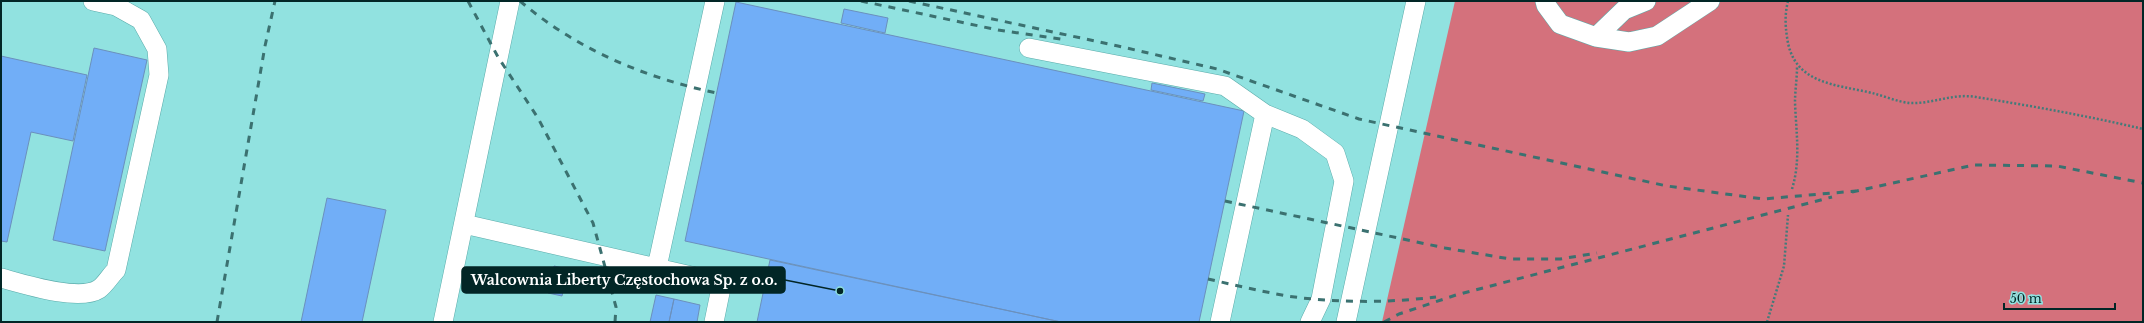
<svg xmlns="http://www.w3.org/2000/svg" width="2144" height="323" font-family="'Libre Baskerville',serif">
<rect width="100%" height="100%" fill="#91e2e0"/>
<path fill="#d4717c" d="M1455 1H2143V322H1382Z"/>
<path fill="#71aef7" stroke="#6b90bd" d="M736 2 1244 111 1199 322H1061L685 241Z
M844 9 888 18 885 33 841 23Z
M94 48 147 60 105 251 53 240Z
M1 56 87 75 73 141 31 132 7 242 1 241Z
M1152 83 1205 94 1203 101 1151 90Z
M327 198 386 210 362 322H301Z
M770 260 1061 322H757Z
M554 266 568 269 562 296 548 293Z
M656 295 674 299 669 322H650Z
M674 299 700 305 697 322H669Z"/>
<g fill="none" stroke-linecap="round" stroke-linejoin="round">
<g stroke="#5aabaa" stroke-width="20">
<path id="minor" d="M1545 1 1546 5 1560 24 1596 37 1629 42 1657 36 1710 1
M1596 37 1624 10 1646 1
M1029 48 1225 86 1265 114 1302 129 1335 153 1344 181 1321 299 1310 322
M464 224 722 283 714 322
M657 267 715 1
M1 278C23 284 79 302 99 289 105 285 110 276 116 270L159 75 157 49 141 20 116 6 93 1
M443 322 510 1
M1220 322 1265 114
M1346 322 1416 1"/>
</g>
<path stroke="#437b7a" stroke-width="2.5" stroke-dasharray="2 2" stroke-linecap="butt" d="M1788 1C1785 13 1785 24 1787 37 1793 84 1834 84 1872 93 1884 96 1898 102 1910 103 1933 104 1953 93 1976 97 2032 106 2088 116 2143 129
M1792 189C1801 160 1796 132 1795 102 1795 91 1797 79 1797 67
M1767 322 1784 266 1788 215"/>
<use href="#minor" stroke="#fff" stroke-width="19"/>
<path stroke="#3b7170" stroke-width="3" stroke-dasharray="7 7" stroke-linecap="butt" d="M468 1 498 57 538 118 593 223 616 307 615 322
M520 1C576 49 645 78 717 93
M861 1 998 30 1067 40
M909 1 1118 46 1217 69 1359 119 1667 186 1763 199 1856 191
M1852 192 1974 165 2057 166 2143 183
M1225 201 1445 248 1510 259H1560L1597 253
M1208 279C1234 285 1260 291 1287 296 1336 303 1387 303 1436 297
M217 322 265 46 275 1
M1384 322 1399 314 1456 295 1832 197"/>
</g>
<path fill="none" stroke="#022626" stroke-width="1.5" d="M840 291L785 280"/>
<circle fill="#022626" stroke="#91e2e0" stroke-width="1.5" cx="840" cy="291" r="4"/>
<rect fill="#022626" stroke="#022626" stroke-width="1.5" x="462" y="267" width="323" height="26" rx="4"/>
<g font-size="14" text-anchor="middle" font-weight="bold" fill="#fff">
<text x="624" y="285">Walcownia Liberty Częstochowa Sp. z o.o.</text>
</g>
<rect width="2144" height="323" fill="none" stroke="#022626" stroke-width="4"/>
<path d="M2004 303v6h111v-6" fill="none" stroke="#022626" stroke-width="2"/>
<text x="2010" y="303" font-size="12" fill="#022626" stroke="#91e2e0" stroke-width="3" paint-order="stroke">50 m</text>
</svg>
